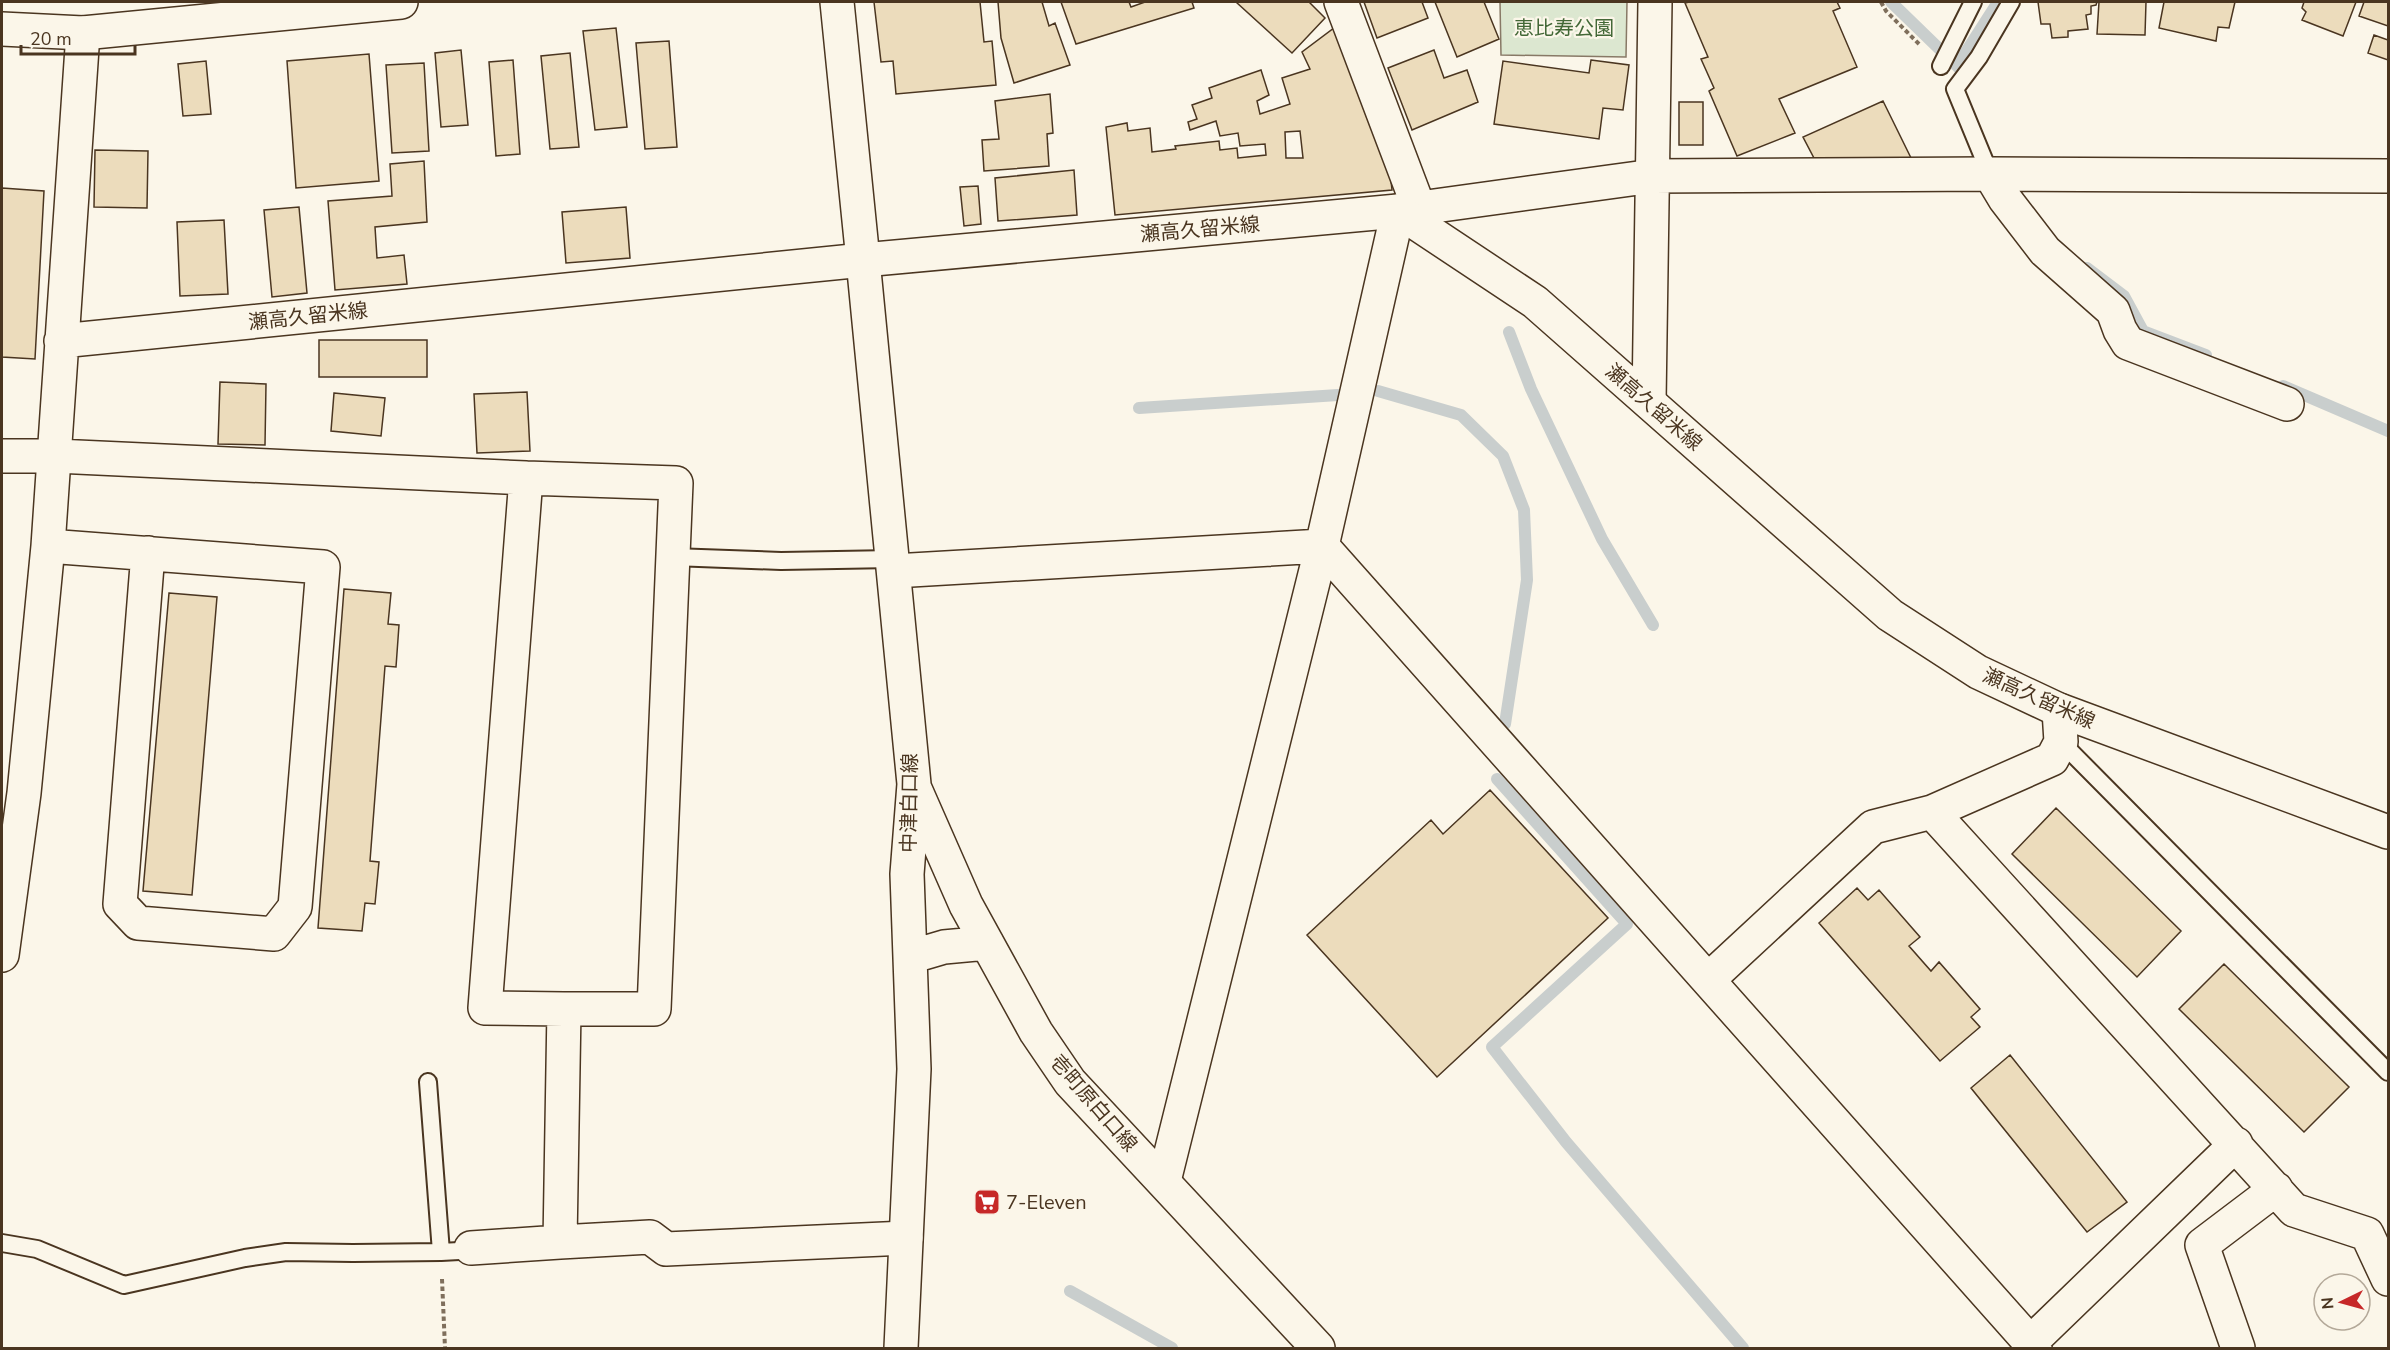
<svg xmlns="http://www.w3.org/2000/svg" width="2390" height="1350" font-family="'Nunito Sans','Noto Sans JP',sans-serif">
<rect width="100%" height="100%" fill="#fbf6e9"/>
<path fill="#dce7d0" stroke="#887966" stroke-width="1.5" d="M1500 2H1627L1626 57 1501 55Z"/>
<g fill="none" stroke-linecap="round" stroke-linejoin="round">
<path stroke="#c9cecd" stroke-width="12" d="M1891 2 1959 68
M1957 66 1998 2
M2087 268 2124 296 2143 331 2206 355
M1509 332 1531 389 1602 539 1653 625
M2283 386 2388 431
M1378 391 1461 415 1503 456 1524 510 1527 580 1505 724
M1139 408 1338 395
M1497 779 1627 924 1492 1047 1566 1142 1743 1348
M1070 1291 1172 1348"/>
</g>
<path fill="#ecdcbc" stroke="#4a3520" stroke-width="1.5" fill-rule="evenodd" d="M874 2H980L984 42 992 41 996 85 896 94 893 61 881 62Z
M998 2H1042L1049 26 1055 23 1070 65 1014 83 1001 38Z
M1061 2H1129L1131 7 1145 2H1192L1194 8 1076 44Z
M1236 2H1309L1325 18 1292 53Z
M1364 2H1422L1428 18 1377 38Z
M1435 2H1484L1499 39 1457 57Z
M1689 2H1837L1840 8 1833 11 1857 67 1779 99 1795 133 1737 156 1709 91 1714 88 1701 59 1708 57 1685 3Z
M2038 2H2097L2096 5 2091 6V14L2086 15 2088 29 2068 31V37L2052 38 2050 24H2041Z
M2099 2H2146L2145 35 2097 34Z
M2164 2H2235L2229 28 2218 27 2216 41 2159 28Z
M2304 2H2356L2343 36 2302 20 2306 12 2302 8Z
M2364 2H2388V26L2359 16Z
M616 28 627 127 595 130 583 31Z
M1334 28 1390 171 1392 190 1115 215 1106 127 1127 123 1128 131 1150 128 1152 152 1176 149 1175 146 1219 141 1220 150 1237 148 1238 158 1266 155 1265 144 1240 146 1238 133 1220 136 1216 121 1190 130 1188 122 1197 119 1192 105 1212 98 1209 88 1261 70 1269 95 1257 101 1260 114 1290 104 1282 78 1310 69 1302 52ZM1300 131 1303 158H1286L1285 132Z
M2374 35 2388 40V60L2368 53Z
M669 41 677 147 645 149 636 43Z
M461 50 468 125 441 127 435 53Z
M1434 50 1444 78 1467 70 1478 102 1412 130 1388 68Z
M570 53 579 147 550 149 541 56Z
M369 54 379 181 296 188 287 61Z
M513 60 520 154 496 156 489 62Z
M1591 60 1629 65 1623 110 1603 108 1599 139 1494 124 1503 61 1589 73Z
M206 61 211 114 183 116 178 64Z
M424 63 429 151 392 153 386 65Z
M1050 94 1053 133 1047 134 1049 166 984 171 982 140 999 139 995 101Z
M1883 101 1912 160H1815L1803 137Z
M1679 102H1703V145H1679Z
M95 150 148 151 147 208 94 207Z
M424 161 427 222 375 227 377 258 404 255 407 284 335 290 328 201 392 196 390 164Z
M1074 170 1077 215 998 221 995 178Z
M978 186 981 224 964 226 960 187Z
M2 188 44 191 35 359 2 357Z
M299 207 307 293 272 297 264 210Z
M626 207 630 258 566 263 562 212Z
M224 220 228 294 180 296 177 222Z
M319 340H427V377H319Z
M220 382 266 384 265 445 218 444Z
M527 392 530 451 477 453 474 394Z
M334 393 385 398 381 436 331 431Z
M344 589 391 593 388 624 399 625 396 667 385 666 370 861 379 862 375 904 365 903 362 931 318 928Z
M169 593 217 597 192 895 143 891Z
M1490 790 1608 918 1437 1077 1307 935 1431 820 1443 834Z
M2056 808 2181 931 2137 977 2012 854Z
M1857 888 1868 900 1879 890 1920 937 1909 946 1931 971 1939 962 1980 1009 1971 1017 1980 1027 1940 1061 1819 923Z
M2224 964 2349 1087 2304 1132 2179 1009Z
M2010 1055 2127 1202 2087 1232 1971 1088Z"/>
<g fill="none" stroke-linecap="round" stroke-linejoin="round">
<g stroke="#4a3520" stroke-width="20">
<path id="lane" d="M1941 66 1973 2
M1990 174 1955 89 1979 57 2011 2
M673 557 781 561 893 559
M2061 742 2388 1072
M428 1082 441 1252
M2 1243 37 1249 124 1285 245 1258 286 1252 353 1253 441 1252 459 1251 471 1248"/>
</g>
<g stroke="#4a3520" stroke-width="36">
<path id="street" d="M1341 2 1419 208
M1990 174 2005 199 2045 251 2113 311 2120 330 2128 343 2287 404
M61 341 863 260
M1649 402 1655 2
M2 456H56L526 478 485 1008 564 1009 560 1242 650 1237 666 1249 906 1238
M526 478 676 483 654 1009H564
M48 546 323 567 295 907 274 934 138 923 120 904 148 553
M1322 546 2035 1348
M894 571 1322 546
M1932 812 2294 1210 2367 1234 2388 1279
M2 955 24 793 48 546 83 33
M1708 980 1873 827 1932 812 2052 759 2061 742 2059 710
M1164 1181 1322 546 1398 211 1653 176 1990 174 2388 176
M471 1248 560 1242
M2030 1343 2236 1144
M2238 1348 2202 1245 2276 1189"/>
</g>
<g stroke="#4a3520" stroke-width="36">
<path id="secondary" d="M863 260 914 784 907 874 914 1069 901 1348
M915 789 966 905 1036 1032 1070 1082 1318 1348
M910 957 944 947 987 943"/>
</g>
<g stroke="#4a3520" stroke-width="36">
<path id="primary" d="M837 2 863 260 1398 211 1535 302 1890 615 1978 672 2059 710 2388 832
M2 29 83 33 401 2"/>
</g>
<path stroke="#7f6f5c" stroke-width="4" stroke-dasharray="4.5 3" stroke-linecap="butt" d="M1881 2 1886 11 1921 46
M442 1279 445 1348"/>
<use href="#lane" stroke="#fbf6e9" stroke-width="16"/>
<use href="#street" stroke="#fbf6e9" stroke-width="33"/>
<use href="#secondary" stroke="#fbf6e9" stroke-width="33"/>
<use href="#primary" stroke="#fbf6e9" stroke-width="33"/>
</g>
<defs>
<g id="supermarket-square" transform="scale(1.35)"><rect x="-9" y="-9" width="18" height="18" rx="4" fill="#c62828" stroke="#fbf6e9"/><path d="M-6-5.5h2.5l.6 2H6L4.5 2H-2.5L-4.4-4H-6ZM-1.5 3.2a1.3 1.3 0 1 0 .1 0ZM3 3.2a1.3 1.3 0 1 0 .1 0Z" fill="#fff"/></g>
</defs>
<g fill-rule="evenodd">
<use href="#supermarket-square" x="987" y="1202"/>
</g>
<g text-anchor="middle" stroke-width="4.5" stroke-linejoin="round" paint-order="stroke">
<g font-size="20" fill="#436837" stroke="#fbf6e9">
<text x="1564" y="35">恵比寿公園</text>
</g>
<g font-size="20" fill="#4a3520" stroke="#fbf6e9">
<text transform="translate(1200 229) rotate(-5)" y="7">瀬高久留米線</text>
<text transform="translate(308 316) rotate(-6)" y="7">瀬高久留米線</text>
<text transform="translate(1654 407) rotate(41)" y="7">瀬高久留米線</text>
<text transform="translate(2039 698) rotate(24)" y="7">瀬高久留米線</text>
<text transform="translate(909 803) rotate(-89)" y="7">中津白口線</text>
<text transform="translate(1094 1103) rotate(49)" y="7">壱町原白口線</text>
</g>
<g font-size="20" fill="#4a3520" stroke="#fbf6e9" text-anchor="start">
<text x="1006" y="1209">7-Eleven</text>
</g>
</g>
<rect width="2390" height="1350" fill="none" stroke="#4a3520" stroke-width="6"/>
<g transform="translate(2342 1302) rotate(265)"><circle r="28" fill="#fbf6e9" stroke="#b4a999" stroke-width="1.5"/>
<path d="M0-4.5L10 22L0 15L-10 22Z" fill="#c62828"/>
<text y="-9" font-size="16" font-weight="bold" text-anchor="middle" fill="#4a3520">N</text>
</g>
<path d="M21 45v9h114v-9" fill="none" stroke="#4a3520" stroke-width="3"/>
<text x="30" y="45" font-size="18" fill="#4a3520" stroke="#fbf6e9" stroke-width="4.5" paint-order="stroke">20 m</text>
</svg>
